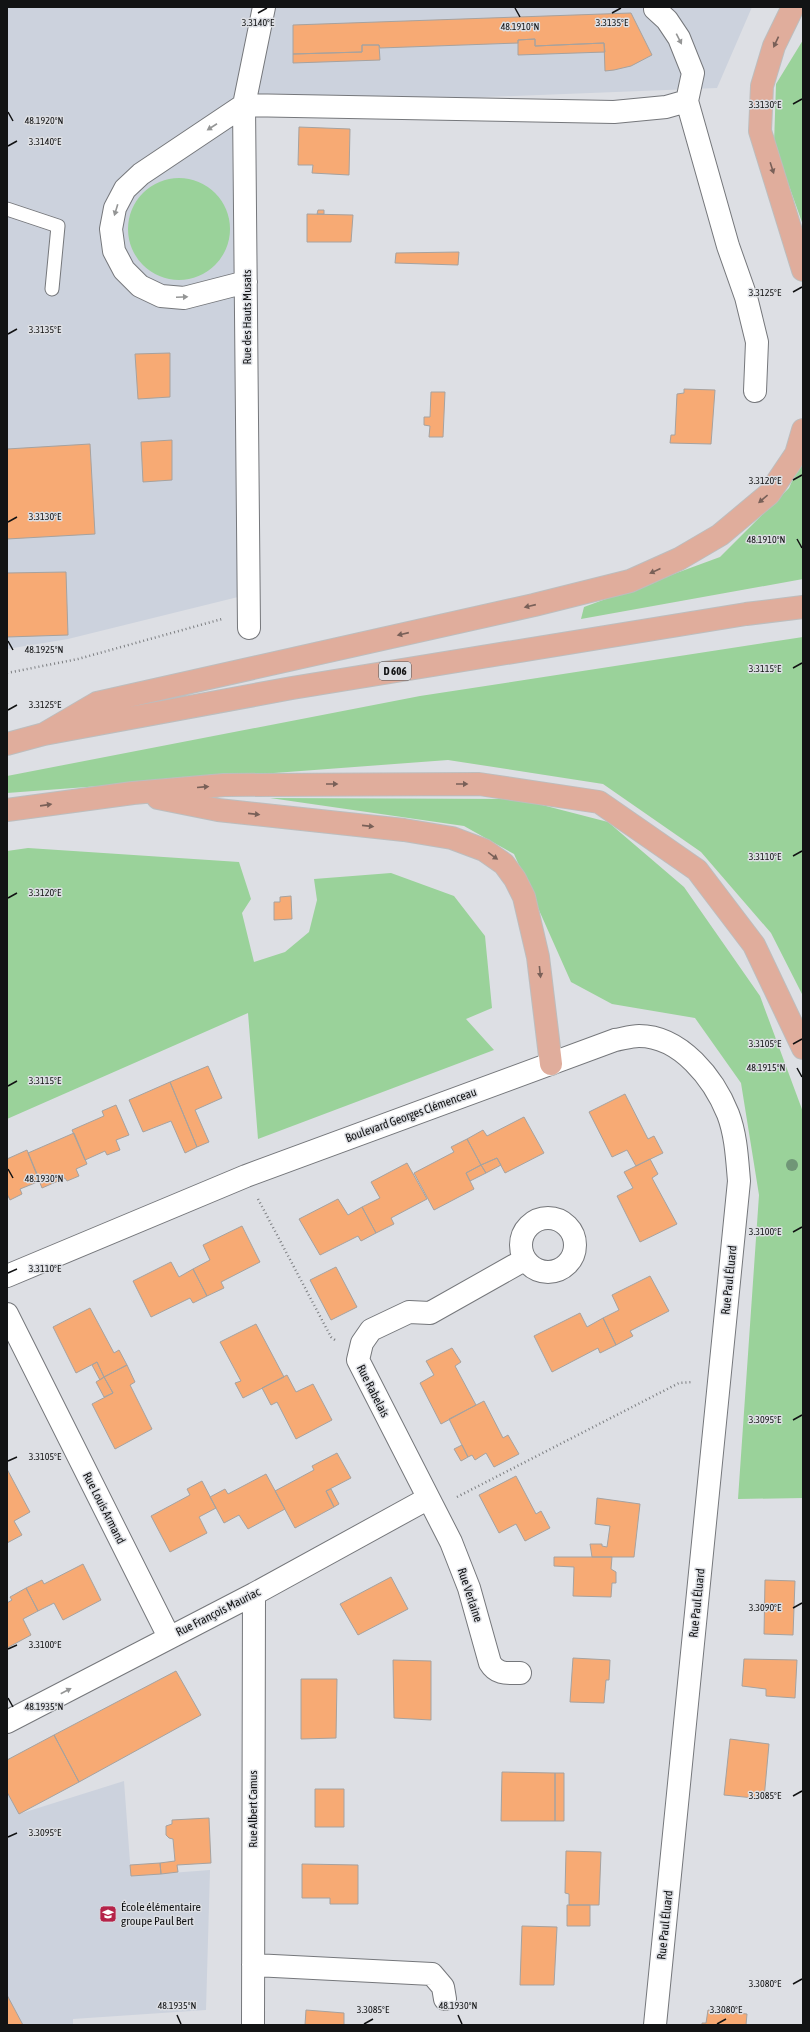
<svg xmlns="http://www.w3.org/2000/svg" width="810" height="2032" font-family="'Asap Condensed',sans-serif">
<rect width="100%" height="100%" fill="#dddfe4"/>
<path fill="#ccd2dd" d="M7 7H752L717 88 232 107 238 597 68 639 7 649Z
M124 1781 131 1876 210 1870 206 2010 73 2019V2025H7V1792L19 1814Z"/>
<path fill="#9ad29a" d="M803 40V225L774 144 776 84Z
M128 229a51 51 0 1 1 102 0a51 51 0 1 1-102 0Z
M803 456V579L581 619 584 607 720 557 789 488Z
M803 637V996L771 933 701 852 603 784 448 760 7 793V776L420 696Z
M270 798 519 799 608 822 684 887 760 996 803 1112V1498L738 1499 759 1195 741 1083 695 1018 612 1004 571 982 514 854 464 826Z
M28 848 239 862 251 899 242 913 254 962 285 952 309 932 317 900 314 879 391 873 454 896 485 936 492 1008 466 1019 494 1050 258 1139 248 1013 7 1119V851Z"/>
<path fill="#f7aa74" stroke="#a6a29f" d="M631 13 652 55 631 66 614 70 605 71 604 43 535 46V39L518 40V43L380 48 379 45H362V52L293 54V25Z
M535 39V46L604 43 605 52 518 55V40Z
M362 45H379L380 60 293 63V54L362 52Z
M299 127 350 129 349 175 312 173 313 165H298Z
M318 210H324V214H317Z
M307 214 353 215 351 242H307Z
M459 252 458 265 395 263 396 253Z
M170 353V397L138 399 135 354Z
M684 389 715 390 711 444 670 443 671 435H675L677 394 684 393Z
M431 392H445L443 437H429L430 426 424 425V417H430Z
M172 440V480L143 482 141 442Z
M90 444 95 534 7 539V449Z
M66 572 68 635 7 637V573Z
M291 896 292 919 274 920V902H280V897Z
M208 1066 222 1098 195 1110 209 1142 197 1147 170 1082Z
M170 1082 197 1147 185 1153 171 1121 143 1132 129 1100Z
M625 1094 648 1139 654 1136 663 1153 636 1166 627 1150 612 1157 589 1112Z
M116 1105 129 1135 116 1140 120 1150 107 1155 105 1151 85 1160 72 1130 104 1116 102 1111Z
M524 1117 544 1153 505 1173 497 1158 481 1165 467 1139 483 1130 487 1136Z
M74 1133 87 1164 76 1169 79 1176 67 1181 65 1178 42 1188 28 1153Z
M467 1139 481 1165 466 1173 474 1189 434 1210 414 1173 454 1152 451 1147Z
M27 1150 40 1181 20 1189 22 1194 10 1200 7 1194V1159Z
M497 1158 501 1165 486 1173 481 1165Z
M650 1159 658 1174 652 1178 677 1224 640 1242 617 1196 633 1188 624 1172Z
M407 1163 427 1199 391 1218 394 1224 376 1233 362 1207 380 1198 371 1182Z
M481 1165 486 1173 470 1181 466 1173Z
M338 1199 348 1215 362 1207 376 1233 361 1241 358 1236 320 1255 299 1219Z
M242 1226 260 1262 221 1282 224 1288 207 1296 193 1269 210 1260 203 1245Z
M171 1262 179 1277 193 1269 207 1296 193 1303 190 1298 151 1317 133 1281Z
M336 1267 357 1307 331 1320 310 1280Z
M650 1276 669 1311 630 1331 633 1336 616 1345 603 1318 619 1310 612 1295Z
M90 1308 114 1353 119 1350 127 1365 104 1377 97 1362 76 1373 53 1327Z
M580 1313 587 1327 603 1318 616 1345 600 1353 598 1348 552 1372 534 1336Z
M256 1324 284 1377 243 1398 235 1383 241 1381 220 1342Z
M452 1348 461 1362 455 1366 476 1405 441 1424 420 1383 434 1375 426 1361Z
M97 1362 104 1377 100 1380 92 1365Z
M127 1365 135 1382 130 1385 152 1429 115 1449 92 1404 113 1393 104 1377Z
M287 1375 296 1392 313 1384 332 1420 296 1439 277 1402 271 1405 262 1388Z
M104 1377 113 1393 104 1397 96 1382Z
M484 1401 503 1438 508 1435 519 1454 494 1467 486 1453 475 1460 472 1455 468 1457 449 1419Z
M462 1445 468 1457 461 1461 454 1449Z
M337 1453 351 1478 326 1491 334 1507 295 1528 275 1491 314 1470 312 1466Z
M7 1469 30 1512 14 1521 22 1535 7 1543Z
M266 1474 285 1509 248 1529 239 1515 224 1523 210 1497 225 1489 228 1494Z
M516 1476 536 1514 541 1511 550 1528 525 1541 516 1524 499 1533 479 1495Z
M202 1481 216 1508 199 1517 207 1533 170 1552 151 1516 190 1495 187 1489Z
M331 1489 339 1504 334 1507 326 1491Z
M597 1498 640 1504 634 1557H592L590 1544H602V1546L607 1547 610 1526 595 1524Z
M554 1557H612L611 1569 616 1572V1583H612L611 1597 573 1596 574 1567 554 1566Z
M83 1564 101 1600 63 1620 54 1603 38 1611 26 1588 42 1580 44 1584Z
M391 1577 408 1609 358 1635 340 1604Z
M765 1580 795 1581 793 1635 764 1634Z
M26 1588 38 1611 23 1619 31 1635 7 1648V1603L12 1600 10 1597Z
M573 1658 610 1660 609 1680H606L604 1703 570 1702Z
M744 1659 797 1660 795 1698 766 1696V1689L742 1686Z
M393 1660 431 1661V1720L394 1718Z
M176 1671 201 1715 79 1782 54 1735Z
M301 1679H337L336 1738 301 1739Z
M54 1735 79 1782 19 1814 7 1792V1760Z
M730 1739 769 1744 764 1799 724 1795Z
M502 1772 555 1773V1821H501Z
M555 1773H564V1821H555Z
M315 1789H344V1827H315Z
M209 1818 211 1863 177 1865 178 1872 161 1874 160 1863 175 1861 173 1839 169 1838 166 1835V1826L172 1824V1820Z
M566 1851 601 1852 599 1905H569V1894L565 1893Z
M160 1863 161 1874 131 1876 130 1865Z
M302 1864 358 1865V1904H330V1898H302Z
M567 1905H590V1926H567Z
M522 1926 557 1927 554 1985H520Z
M7 1995 23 2025H7Z
M306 2010 344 2013V2025H305Z
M708 2010 747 2014 746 2025H702V2023H706Z"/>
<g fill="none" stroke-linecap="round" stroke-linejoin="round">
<g stroke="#75777b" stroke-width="15">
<path id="lane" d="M7 209 58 226 52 289"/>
</g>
<g stroke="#75777b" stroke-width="24">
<path id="street" d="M655 9 667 20 679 38 693 73 687 101
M246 282 184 298 161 296 140 286 124 270 114 251 111 229 115 208 125 189 141 174 244 105 614 112 666 107 687 101 728 246 746 297 757 342 755 391
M249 628 244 105 264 7
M521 1245a27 27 0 1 1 54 0a27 27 0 1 1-54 0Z
M7 1314 169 1637
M520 1673C508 1673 497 1675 490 1663L469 1588 451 1542 358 1360 362 1343 371 1330 409 1312 430 1313 524 1260
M7 1722 254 1594 427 1499
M253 1965 432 1974 443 1987 445 1999
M253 2025 254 1594"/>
</g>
<g stroke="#75777b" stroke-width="24">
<path id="secondary" d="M7 1276 246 1176 615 1040C622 1039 631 1036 639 1036 681 1036 714 1079 728 1114 736 1135 737 1158 739 1181L655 2025"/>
</g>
<g stroke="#bdbdbd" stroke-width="24">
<path id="primary" d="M793 7 774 46 762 86 760 131 803 270
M44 734 97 703 534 605 630 581 679 559 720 535 769 494 796 454 803 430
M7 744 44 734 292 688 746 614 803 607
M158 798 218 810 404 830 452 838 484 850 504 864 515 879 524 897 538 957 551 1064
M7 810 133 793 224 785 479 784 599 802 697 870 754 945 803 1048"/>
</g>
<path stroke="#7c7e81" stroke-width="2.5" stroke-dasharray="1 3" stroke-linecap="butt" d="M7 673 78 659 222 619
M258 1199 331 1337 335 1340
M457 1497 679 1383 692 1382"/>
<use href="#lane" stroke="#fff" stroke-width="13"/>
<use href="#street" stroke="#fff" stroke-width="22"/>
<use href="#secondary" stroke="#fff" stroke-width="22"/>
<use href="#primary" stroke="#e0ad9c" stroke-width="22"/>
</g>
<circle fill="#709677" cx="792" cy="1165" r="6"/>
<defs><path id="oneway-solid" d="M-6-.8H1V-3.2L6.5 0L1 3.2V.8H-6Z"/></defs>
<g fill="#949595">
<use href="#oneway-solid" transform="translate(679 39) rotate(63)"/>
<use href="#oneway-solid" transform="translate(212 127) rotate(147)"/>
<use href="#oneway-solid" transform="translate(116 210) rotate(107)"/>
<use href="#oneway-solid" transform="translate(182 297) rotate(-2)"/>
<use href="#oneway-solid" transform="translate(66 1691) rotate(-28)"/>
</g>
<g fill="#796058">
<use href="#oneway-solid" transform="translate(776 42) rotate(115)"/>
<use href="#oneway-solid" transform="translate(772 168) rotate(72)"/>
<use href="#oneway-solid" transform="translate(763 499) rotate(140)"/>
<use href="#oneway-solid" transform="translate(655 571) rotate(156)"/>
<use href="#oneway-solid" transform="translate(530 606) rotate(167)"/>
<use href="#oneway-solid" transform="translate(403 634) rotate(167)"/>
<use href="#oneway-solid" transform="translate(332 784)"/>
<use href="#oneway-solid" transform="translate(462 784)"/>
<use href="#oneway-solid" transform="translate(203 787) rotate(-5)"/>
<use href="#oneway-solid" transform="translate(46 805) rotate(-8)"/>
<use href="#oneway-solid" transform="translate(254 814) rotate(6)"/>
<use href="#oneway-solid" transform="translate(368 826) rotate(6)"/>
<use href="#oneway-solid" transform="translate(493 856) rotate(36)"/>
<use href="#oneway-solid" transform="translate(540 972) rotate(84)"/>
</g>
<path fill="none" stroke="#121314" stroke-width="1.5" d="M515 8 520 17M258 13 267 8M612 13 621 8M793 104 802 99M8 112 13 121M8 146 17 141M793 292 802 287M8 334 17 329M793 480 802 475M8 522 17 517M797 539 802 548M8 641 13 650M793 668 802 663M8 710 17 705M793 856 802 851M8 898 17 893M793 1044 802 1039M797 1068 802 1077M8 1086 17 1081M8 1169 13 1178M793 1232 802 1227M8 1273 17 1269M793 1420 802 1415M8 1461 17 1457M793 1608 802 1603M8 1649 17 1645M8 1698 13 1707M793 1796 802 1791M8 1837 17 1833M793 1984 802 1979M177 2015 181 2024M458 2015 462 2024M364 2024 373 2019M717 2024 726 2019"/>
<defs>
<g id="school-square" transform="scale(0.9)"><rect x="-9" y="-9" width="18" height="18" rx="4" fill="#b52349" stroke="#dddfe4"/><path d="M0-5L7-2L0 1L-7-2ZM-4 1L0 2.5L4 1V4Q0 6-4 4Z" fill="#fff"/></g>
</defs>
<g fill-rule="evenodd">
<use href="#school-square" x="108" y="1914"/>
</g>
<g text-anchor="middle" stroke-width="3" stroke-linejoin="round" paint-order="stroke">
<rect fill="#dddfe4" stroke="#4f5052" stroke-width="1" x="379" y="662" width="32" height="18" rx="3"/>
<g font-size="11" font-weight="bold" fill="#121314">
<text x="395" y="675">D 606</text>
</g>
<g font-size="12" fill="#121314" stroke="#dddfe4">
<text transform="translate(247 317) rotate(-90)" y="4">Rue des Hauts Musats</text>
<text transform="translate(411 1115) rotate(-20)" y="4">Boulevard Georges Clémenceau</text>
<text transform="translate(729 1280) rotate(-84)" y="4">Rue Paul Éluard</text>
<text transform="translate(373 1391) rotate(63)" y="4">Rue Rabelais</text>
<text transform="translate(104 1508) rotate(63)" y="4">Rue Louis Armand</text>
<text transform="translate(470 1595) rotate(72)" y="4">Rue Verlaine</text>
<text transform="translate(697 1603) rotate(-84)" y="4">Rue Paul Éluard</text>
<text transform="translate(218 1612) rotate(-27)" y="4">Rue François Mauriac</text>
<text transform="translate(253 1809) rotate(-90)" y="4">Rue Albert Camus</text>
<text transform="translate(665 1925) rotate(-84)" y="4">Rue Paul Éluard</text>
</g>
<g font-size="12" fill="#121314" stroke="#dddfe4" text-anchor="start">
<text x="121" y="1911">École élémentaire<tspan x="121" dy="14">groupe Paul Bert</tspan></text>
</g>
</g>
<g font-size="10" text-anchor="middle" fill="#121314" stroke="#dddfe4" stroke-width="3" stroke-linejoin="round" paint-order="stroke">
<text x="258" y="26">3.3140°E</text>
<text x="612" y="26">3.3135°E</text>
<text x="520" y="30">48.1910°N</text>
<text x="765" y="108">3.3130°E</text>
<text x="44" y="124">48.1920°N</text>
<text x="45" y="145">3.3140°E</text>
<text x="765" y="296">3.3125°E</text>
<text x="45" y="333">3.3135°E</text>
<text x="765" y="484">3.3120°E</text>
<text x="45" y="520">3.3130°E</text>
<text x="766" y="543">48.1910°N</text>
<text x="44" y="653">48.1925°N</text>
<text x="765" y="672">3.3115°E</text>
<text x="45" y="708">3.3125°E</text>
<text x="765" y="860">3.3110°E</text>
<text x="45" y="896">3.3120°E</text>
<text x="765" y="1047">3.3105°E</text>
<text x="766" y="1071">48.1915°N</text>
<text x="45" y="1084">3.3115°E</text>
<text x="44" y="1182">48.1930°N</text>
<text x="765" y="1235">3.3100°E</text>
<text x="45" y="1272">3.3110°E</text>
<text x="765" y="1423">3.3095°E</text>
<text x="45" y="1460">3.3105°E</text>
<text x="765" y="1611">3.3090°E</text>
<text x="45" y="1648">3.3100°E</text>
<text x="44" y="1710">48.1935°N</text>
<text x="765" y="1799">3.3085°E</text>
<text x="45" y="1836">3.3095°E</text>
<text x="765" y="1987">3.3080°E</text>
<text x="177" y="2009">48.1935°N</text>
<text x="458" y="2009">48.1930°N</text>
<text x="373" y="2013">3.3085°E</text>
<text x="726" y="2013">3.3080°E</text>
</g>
<rect width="810" height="2032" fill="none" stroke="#121314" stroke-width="16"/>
</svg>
